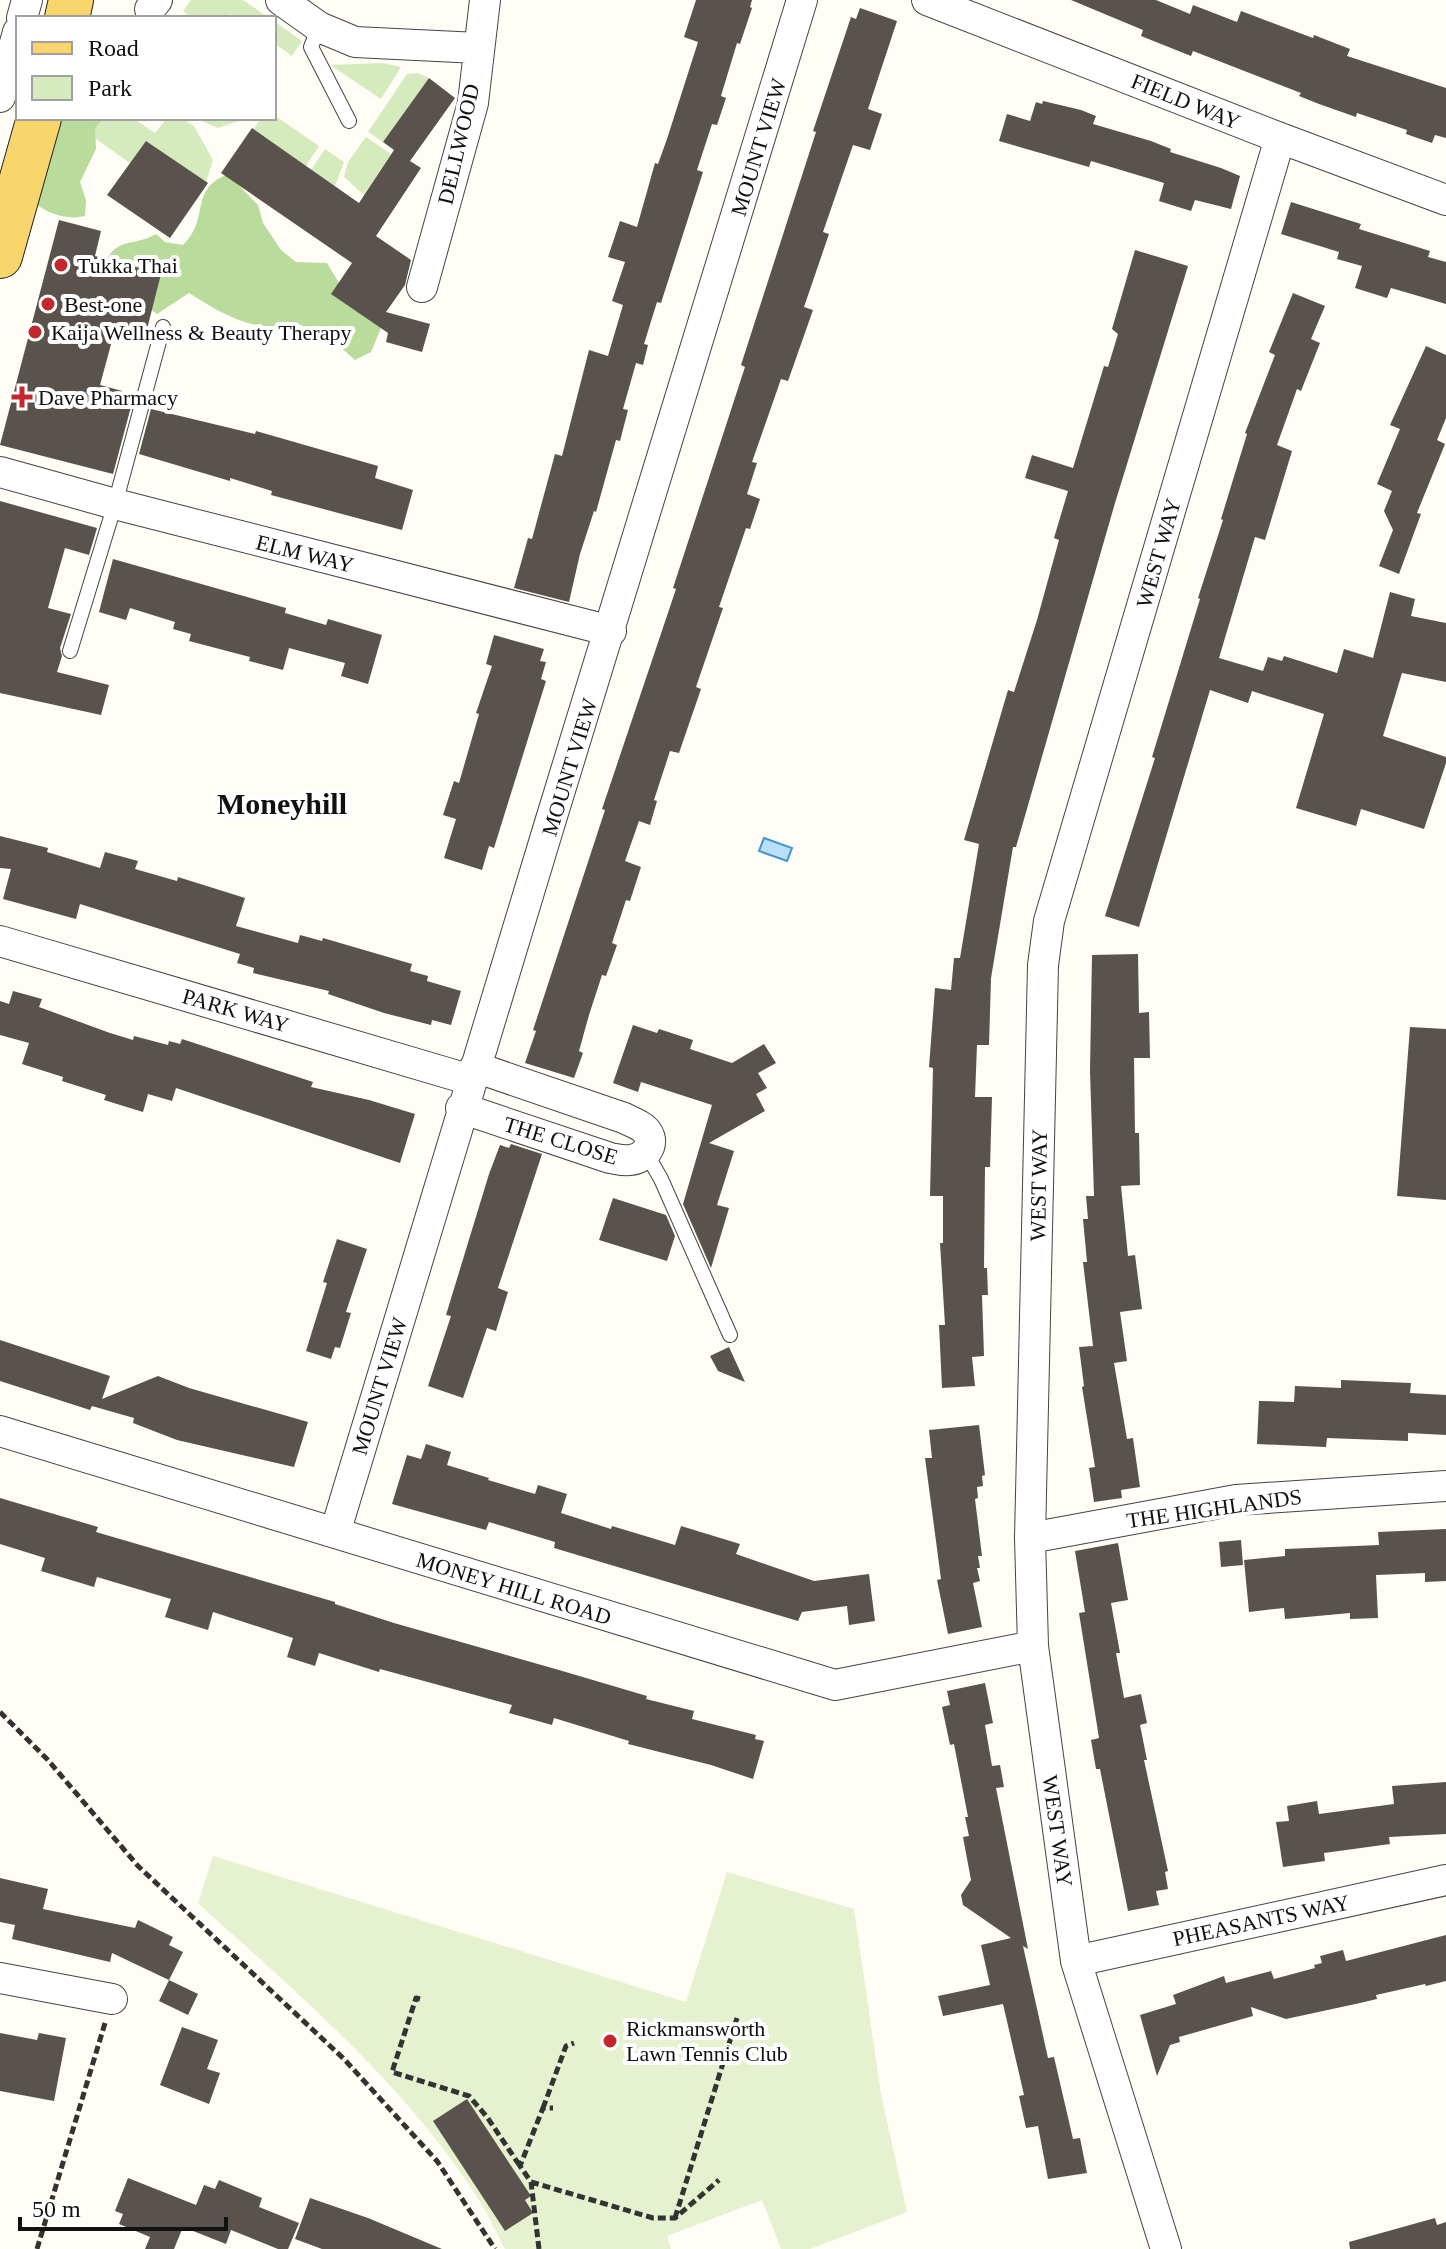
<svg xmlns="http://www.w3.org/2000/svg" width="1446" height="2249" font-family="'Times New Roman',serif">
<rect width="100%" height="100%" fill="#fffdf5"/>
<path fill="#d5ebbd" d="M191 0H243L269 18H237L231 14 228 18H191L183 11Z
M274 21 302 41 292 56 274 43Z
M383 63 401 67 381 99 330 65Z
M418 73 429 78 383 142 368 132 407 74Z
M274 115 319 146 306 166 253 130 261 118H274Z
M87 118H133L155 133 167 118H181L194 126 213 160 206 182 146 141 131 164 82 129Z
M195 118H248L218 128Z
M366 137 391 154 364 195 344 177 348 162Z
M325 149 344 162 335 186 311 170Z"/>
<path fill="#b9dc9c" d="M47 118 103 119 95 128 96 149 80 182 86 200 85 216C64 221 45 212 29 199Z
M228 174 258 205 263 223 281 250 296 262 327 263 342 288 381 328 371 352 355 360 328 336 293 322C257 336 219 312 189 293L157 314 143 304 103 266C117 235 132 248 156 234L165 242 183 245C211 218 188 190 228 174Z"/>
<path fill="#e6f2cf" d="M213 1856 686 2002 727 1872 854 1909 881 2094 907 2212 810 2249H781L762 2200 667 2236 671 2249H505C496 2233 489 2216 479 2200 406 2085 298 1994 198 1903Z"/>
<path fill="#b9e0f7" stroke="#3f96cf" stroke-width="2" d="M764 838 792 848 787 861 759 851Z"/>
<path fill="#5a524d" d="M696 0H752L750 7 752 8 740 44 737 43 721 96 726 98 717 125 712 124 697 170 703 172 661 303 657 302 644 344 648 345 643 365 636 363 623 409 628 410 620 441 616 440 596 512 594 511 580 554 569 602 514 588 528 538 532 539 555 454 562 456 589 350 608 356 623 305 612 301 625 262 608 257 620 221 637 227 655 163 658 164 667 139 698 42 684 37Z
M1071 0H1156L1190 14 1193 5 1237 22 1241 11 1313 38 1314 35 1350 49 1347 56 1446 88V138L1435 135 1432 143 1406 134 1407 130 1357 113 1356 117 1319 104 1299 96 1301 93 1193 51 1191 56 1141 36 1143 30Z
M860 8 897 21 868 109 882 114 870 150 853 145 823 232 829 234 804 307 813 310 788 381 781 379 752 462 757 463 747 494 760 499 750 529 746 528 719 607 723 608 696 687 701 689 679 753 670 751 654 800 657 801 650 825 639 821 625 861 641 867 630 901 626 900 612 943 617 945 606 976 602 975 589 1015 579 1051 583 1053 574 1078 525 1063 536 1031 533 1030 605 810 602 809 676 589 673 588 745 367 741 365 816 132 813 131 851 17 856 19Z
M429 78 455 98 410 161 421 168 376 236 411 260 405 285 386 312 430 324 422 352 386 342 388 333 331 294 352 263 221 173 252 128 359 203 394 150 383 142Z
M1043 101 1081 110 1096 116 1093 124 1151 141 1171 149 1170 152 1221 168 1240 176 1231 209 1195 200 1191 211 1159 201 1164 183 1091 161 1089 167 999 141 1007 114 1030 121 1036 102 1042 104Z
M146 141 208 183 170 238 107 195Z
M1291 202 1361 224 1359 229 1430 251 1428 257 1446 262V304L1391 288 1387 298 1355 288 1362 266 1337 259 1339 252 1281 234Z
M59 220 101 231 95 256 161 274 144 341 118 334 117 338 113 337 100 385 126 392 124 401 132 403 113 474 0 445Z
M1135 250 1188 266 1115 503 1016 847H1013L991 978 989 1045H977L975 1097H992L990 1167H985L984 1268H987L988 1295H982L984 1356 972 1357 975 1386 942 1388 939 1325H945L940 1243H943V1196H930L933 1068 929 1067 935 988 951 990 954 958H960L979 844 964 840 1008 690 1014 692 1037 620 1059 540 1054 538 1068 491 1025 478 1032 455 1073 468 1104 366 1108 367 1118 334 1112 329Z
M1293 293 1325 306 1311 339 1320 343 1301 391 1297 389 1277 445 1292 451 1265 540 1255 537 1219 658 1263 671 1268 657 1282 661 1284 656 1337 673 1344 649 1373 658 1390 592 1415 599 1411 616 1446 623V682L1402 673 1383 736 1446 757V763L1424 829 1361 809 1356 826 1296 808 1324 714 1252 691 1248 703 1210 690 1139 927 1105 916 1155 758 1152 757 1200 599 1198 598 1223 520 1221 519 1247 434 1245 433 1275 355 1269 352Z
M1426 346 1446 355V418L1437 440 1445 444 1417 513 1421 514 1399 574 1379 566 1393 530 1384 511 1392 491 1377 484 1400 429 1390 425Z
M151 409 255 434 256 431 378 466 375 478 413 490 402 530 271 495 272 491 230 478V481L139 454Z
M0 501 97 528 89 555 65 548 48 608 71 614 60 648 62 656 57 672 109 685 101 715 0 693Z
M113 559 286 608 285 613 326 625 328 619 382 635 368 684 341 676 345 663 289 648 283 670 249 661 250 657 189 641 191 634 173 629 175 622 130 608 126 620 99 612Z
M494 635 544 649 540 661 546 662 541 679 546 681 494 848 489 846 482 870 444 858 456 819 443 815 454 781 459 783 479 714 476 713 492 666 486 664Z
M0 836 48 848 47 852 100 868 105 852 138 861 135 869 177 881 178 877 245 898 236 926 298 943 300 935 322 941 323 938 412 964 410 971 428 976 427 981 461 991 451 1025 432 1020 431 1025 384 1013 328 994 329 991 253 973 254 968 237 963 240 954 80 904 76 919 3 899 11 869 0 868Z
M1138 954 1139 1013 1149 1012 1150 1058H1134L1135 1133H1139L1140 1185 1121 1186 1128 1256 1135 1255 1142 1309 1120 1312 1127 1361 1114 1363 1127 1439 1133 1438 1140 1487 1121 1490 1122 1498 1094 1502 1089 1468 1095 1467 1082 1387 1084 1386 1079 1347 1093 1346 1083 1262H1087L1083 1219H1088L1086 1196H1094L1090 1071 1092 955Z
M13 991 42 999 39 1007 110 1033 133 1040 134 1036 168 1045 169 1041 180 1044 182 1039 313 1082 311 1087 369 1100 415 1114 400 1163 176 1088 172 1101 148 1094 143 1112 104 1100 106 1095 62 1081 63 1077 22 1064 29 1043 0 1035V1001L9 1004Z
M633 1025 657 1033 659 1029 693 1040 690 1049 732 1063 764 1044 776 1063 758 1073 767 1088 756 1094 765 1111 709 1143 734 1151 717 1205 729 1208 711 1268 683 1204 712 1105 641 1082 638 1092 613 1083Z
M1410 1027 1446 1029V1200L1397 1196Z
M511 1144 542 1154 498 1288 508 1292 496 1331 487 1328 463 1398 428 1386 451 1316 446 1315 489 1174 500 1145 509 1148Z
M613 1198 666 1215 675 1236 667 1261 599 1240Z
M337 1239 367 1249 346 1312 351 1313 340 1348 335 1347 331 1359 306 1351 327 1283 323 1282Z
M0 1340 110 1376 102 1399 158 1376 189 1388 308 1422 294 1467 177 1440 133 1423 134 1418 92 1406 90 1410 0 1381Z
M729 1347 745 1382 718 1371 710 1356Z
M1341 1380 1411 1383 1410 1393 1446 1395V1435L1408 1433V1441L1327 1438 1326 1447 1257 1444 1259 1401 1294 1402 1295 1386 1341 1388Z
M979 1425 985 1475 982 1476 983 1486 977 1487 978 1498 975 1499 982 1556H978L980 1568H977L980 1581 973 1583 982 1627 948 1634 937 1580 941 1579 925 1458H932L929 1430Z
M426 1444 451 1452 447 1465 489 1478 488 1480 535 1494 538 1485 567 1494 561 1513 611 1529 612 1526 675 1545 681 1526 740 1544 736 1554 814 1581 869 1574 875 1621 849 1625 847 1606 802 1612 798 1621 554 1548 555 1542 489 1522 486 1530 392 1504 407 1455 421 1459Z
M0 1498 98 1527 96 1532 335 1602V1604L394 1623 559 1670 647 1696 646 1699 694 1711 692 1719 756 1735 755 1739 764 1741 753 1779 711 1765 628 1744 629 1741 554 1718 552 1725 509 1713 512 1705 380 1669 379 1672 319 1653 315 1666 287 1657 293 1638 213 1612 208 1630 165 1617 171 1599 97 1577 94 1587 41 1571 45 1558 0 1544Z
M1446 1529V1581L1425 1582V1573L1376 1575 1378 1618 1350 1619V1613L1285 1619 1284 1608 1249 1612 1244 1560 1285 1556V1549L1379 1545 1378 1532Z
M1241 1540 1243 1565 1221 1567 1219 1542Z
M1118 1543 1128 1600 1111 1603 1120 1653H1116L1124 1698 1141 1694 1147 1723 1140 1725 1147 1760H1144L1168 1871 1165 1872 1168 1889 1156 1891 1159 1905 1128 1911 1100 1769H1096L1091 1740 1099 1738 1079 1613 1085 1612 1075 1551Z
M985 1683 993 1723 985 1725 992 1766 1000 1765 1004 1787 996 1788 1028 1949 1023 1946 1048 2058 1054 2057 1073 2139 1080 2138 1087 2173 1048 2179 1038 2126 1026 2128 1019 2096 1024 2095 1003 2004 943 2016 938 1996 990 1985 981 1945 1011 1938 963 1905 961 1895 971 1880 963 1837 969 1836 965 1817H968L954 1744 950 1745 942 1707 950 1705 947 1691Z
M1446 1782V1834L1389 1837 1390 1844 1324 1853 1325 1861 1283 1867 1276 1822 1289 1821 1287 1806 1317 1801 1319 1814 1394 1804 1392 1786Z
M0 1878 48 1889 43 1909 135 1928 138 1920 173 1937 169 1945 183 1952 169 1980 112 1953 110 1962 12 1939 15 1925 0 1922Z
M1446 1935V1981L1426 1986 1425 1984 1376 1995 1377 1999 1360 2003 1286 2019 1251 2007 1253 2016 1179 2037 1180 2042 1170 2045 1157 2076 1140 2015 1176 2004 1173 1995 1224 1976 1226 1983 1271 1971 1274 1979 1315 1968 1314 1965 1322 1963 1320 1956 1343 1950 1346 1961Z
M169 1980 198 1994 188 2015 159 2001Z
M182 2027 218 2040 207 2069 220 2073 209 2104 160 2085Z
M0 2033 37 2040 39 2033 66 2038 54 2101 0 2091Z
M467 2099 531 2196 525 2200 533 2213 505 2231 433 2121Z
M128 2178 196 2205 204 2185 215 2189 219 2180 262 2198 259 2207 299 2223 288 2249H278L231 2230 226 2244 183 2227 174 2249H145L150 2237 119 2224 123 2214 115 2211Z
M310 2198 368 2218 442 2249H322L295 2239Z
M1435 2218 1437 2225 1446 2222V2249H1350L1349 2242Z"/>
<g fill="none" stroke-linecap="round" stroke-linejoin="round">
<g stroke="#444" stroke-width="16">
<path id="service" d="M319 27 311 47 349 121
M70 651 115 504 163 327
M646 1153 661 1179 730 1335"/>
</g>
<g stroke="#444" stroke-width="32">
<path id="minor" d="M281 0 319 27 355 42 478 48
M927 0 1280 138 1446 200
M150 9 157 0
M22 18 27 0
M0 97 18 32
M422 287 473 103 485 0
M0 472 115 504 611 631
M0 941 471 1080
M461 1108 610 1158C617 1159 624 1161 630 1160 644 1159 656 1145 647 1132 642 1125 631 1122 624 1118L475 1067
M0 1431 835 1685 1033 1646
M335 1533C487 1021 647 511 802 0
M1030 1538 1236 1500 1446 1486
M1076 1961 1446 1880
M0 1978 112 1999
M1166 2249 1076 1961 1033 1646 1030 1538 1043 965 1049 921 1280 138"/>
</g>
<g stroke="#222" stroke-width="46">
<path id="primary" d="M67 18 71 0
M0 256 39 118"/>
</g>
<path stroke="#333" stroke-width="5" stroke-dasharray="8 4" stroke-linecap="butt" d="M0 1712 47 1759 138 1866 344 2059 437 2161 495 2249
M420 1999 416 1998 392 2072 469 2096 487 2117 520 2166
M543 2108 566 2046 574 2043
M531 2182 653 2218H675L719 2180
M675 2218 737 2018
M37 2249 105 2023
M539 2249 531 2182 520 2166 543 2108H553"/>
<use href="#service" stroke="#fff" stroke-width="14"/>
<use href="#minor" stroke="#fff" stroke-width="30"/>
<use href="#primary" stroke="#f9d66b" stroke-width="44"/>
</g>
<g fill="#c4262e" stroke="#fff" stroke-width="3">
<circle cx="61" cy="265" r="8"/>
<circle cx="48" cy="304" r="8"/>
<circle cx="35" cy="332" r="8"/>
<path d="M18 385h8v8h8v8h-8v8h-8v-8h-8v-8h8z"/>
<circle cx="610" cy="2041" r="8"/>
</g>
<g text-anchor="middle" stroke-width="8" stroke-linejoin="round" paint-order="stroke">
<g font-size="22" fill="#111" stroke="#fff">
<text transform="translate(1186 101) rotate(22)" y="8">FIELD WAY</text>
<text transform="translate(458 144) rotate(-77)" y="8">DELLWOOD</text>
<text transform="translate(758 147) rotate(-73)" y="8">MOUNT VIEW</text>
<text transform="translate(305 553) rotate(14)" y="8">ELM WAY</text>
<text transform="translate(1158 553) rotate(-74)" y="8">WEST WAY</text>
<text transform="translate(569 767) rotate(-73)" y="8">MOUNT VIEW</text>
<text transform="translate(236 1010) rotate(16)" y="8">PARK WAY</text>
<text transform="translate(561 1140) rotate(17)" y="8">THE CLOSE</text>
<text transform="translate(1038 1185) rotate(-89)" y="8">WEST WAY</text>
<text transform="translate(379 1386) rotate(-73)" y="8">MOUNT VIEW</text>
<text transform="translate(1214 1508) rotate(-8)" y="8">THE HIGHLANDS</text>
<text transform="translate(514 1588) rotate(17)" y="8">MONEY HILL ROAD</text>
<text transform="translate(1058 1831) rotate(82)" y="8">WEST WAY</text>
<text transform="translate(1261 1920) rotate(-12)" y="8">PHEASANTS WAY</text>
</g>
<g font-size="22" fill="#111" stroke="#fff" text-anchor="start">
<text x="77" y="273">Tukka Thai</text>
<text x="64" y="312">Best-one</text>
<text x="51" y="340">Kaija Wellness &amp; Beauty Therapy</text>
<text x="38" y="405">Dave Pharmacy</text>
<text x="626" y="2036">Rickmansworth<tspan x="626" dy="25">Lawn Tennis Club</tspan></text>
</g>
<g font-size="30" font-weight="bold" fill="#111" stroke="#fff">
<text x="282" y="814">Moneyhill</text>
</g>
</g>
<rect x="16" y="16" width="260" height="104" fill="#ffffff" stroke="#a0a0a0" stroke-width="2"/>
<rect x="32" y="42" width="40" height="12" fill="#f9d66b" stroke="#a0a0a0" stroke-width="2"/>
<text x="88" y="56" font-size="24" fill="#111111">Road</text>
<rect x="32" y="76" width="40" height="24" fill="#d5ebbd" stroke="#a0a0a0" stroke-width="2"/>
<text x="88" y="96" font-size="24" fill="#111111">Park</text>
<path d="M20 2217v12h206v-12" fill="none" stroke="#111111" stroke-width="4"/>
<text x="32" y="2217" font-size="24" fill="#111111" stroke="#ffffff" stroke-width="6" paint-order="stroke">50 m</text>
</svg>
